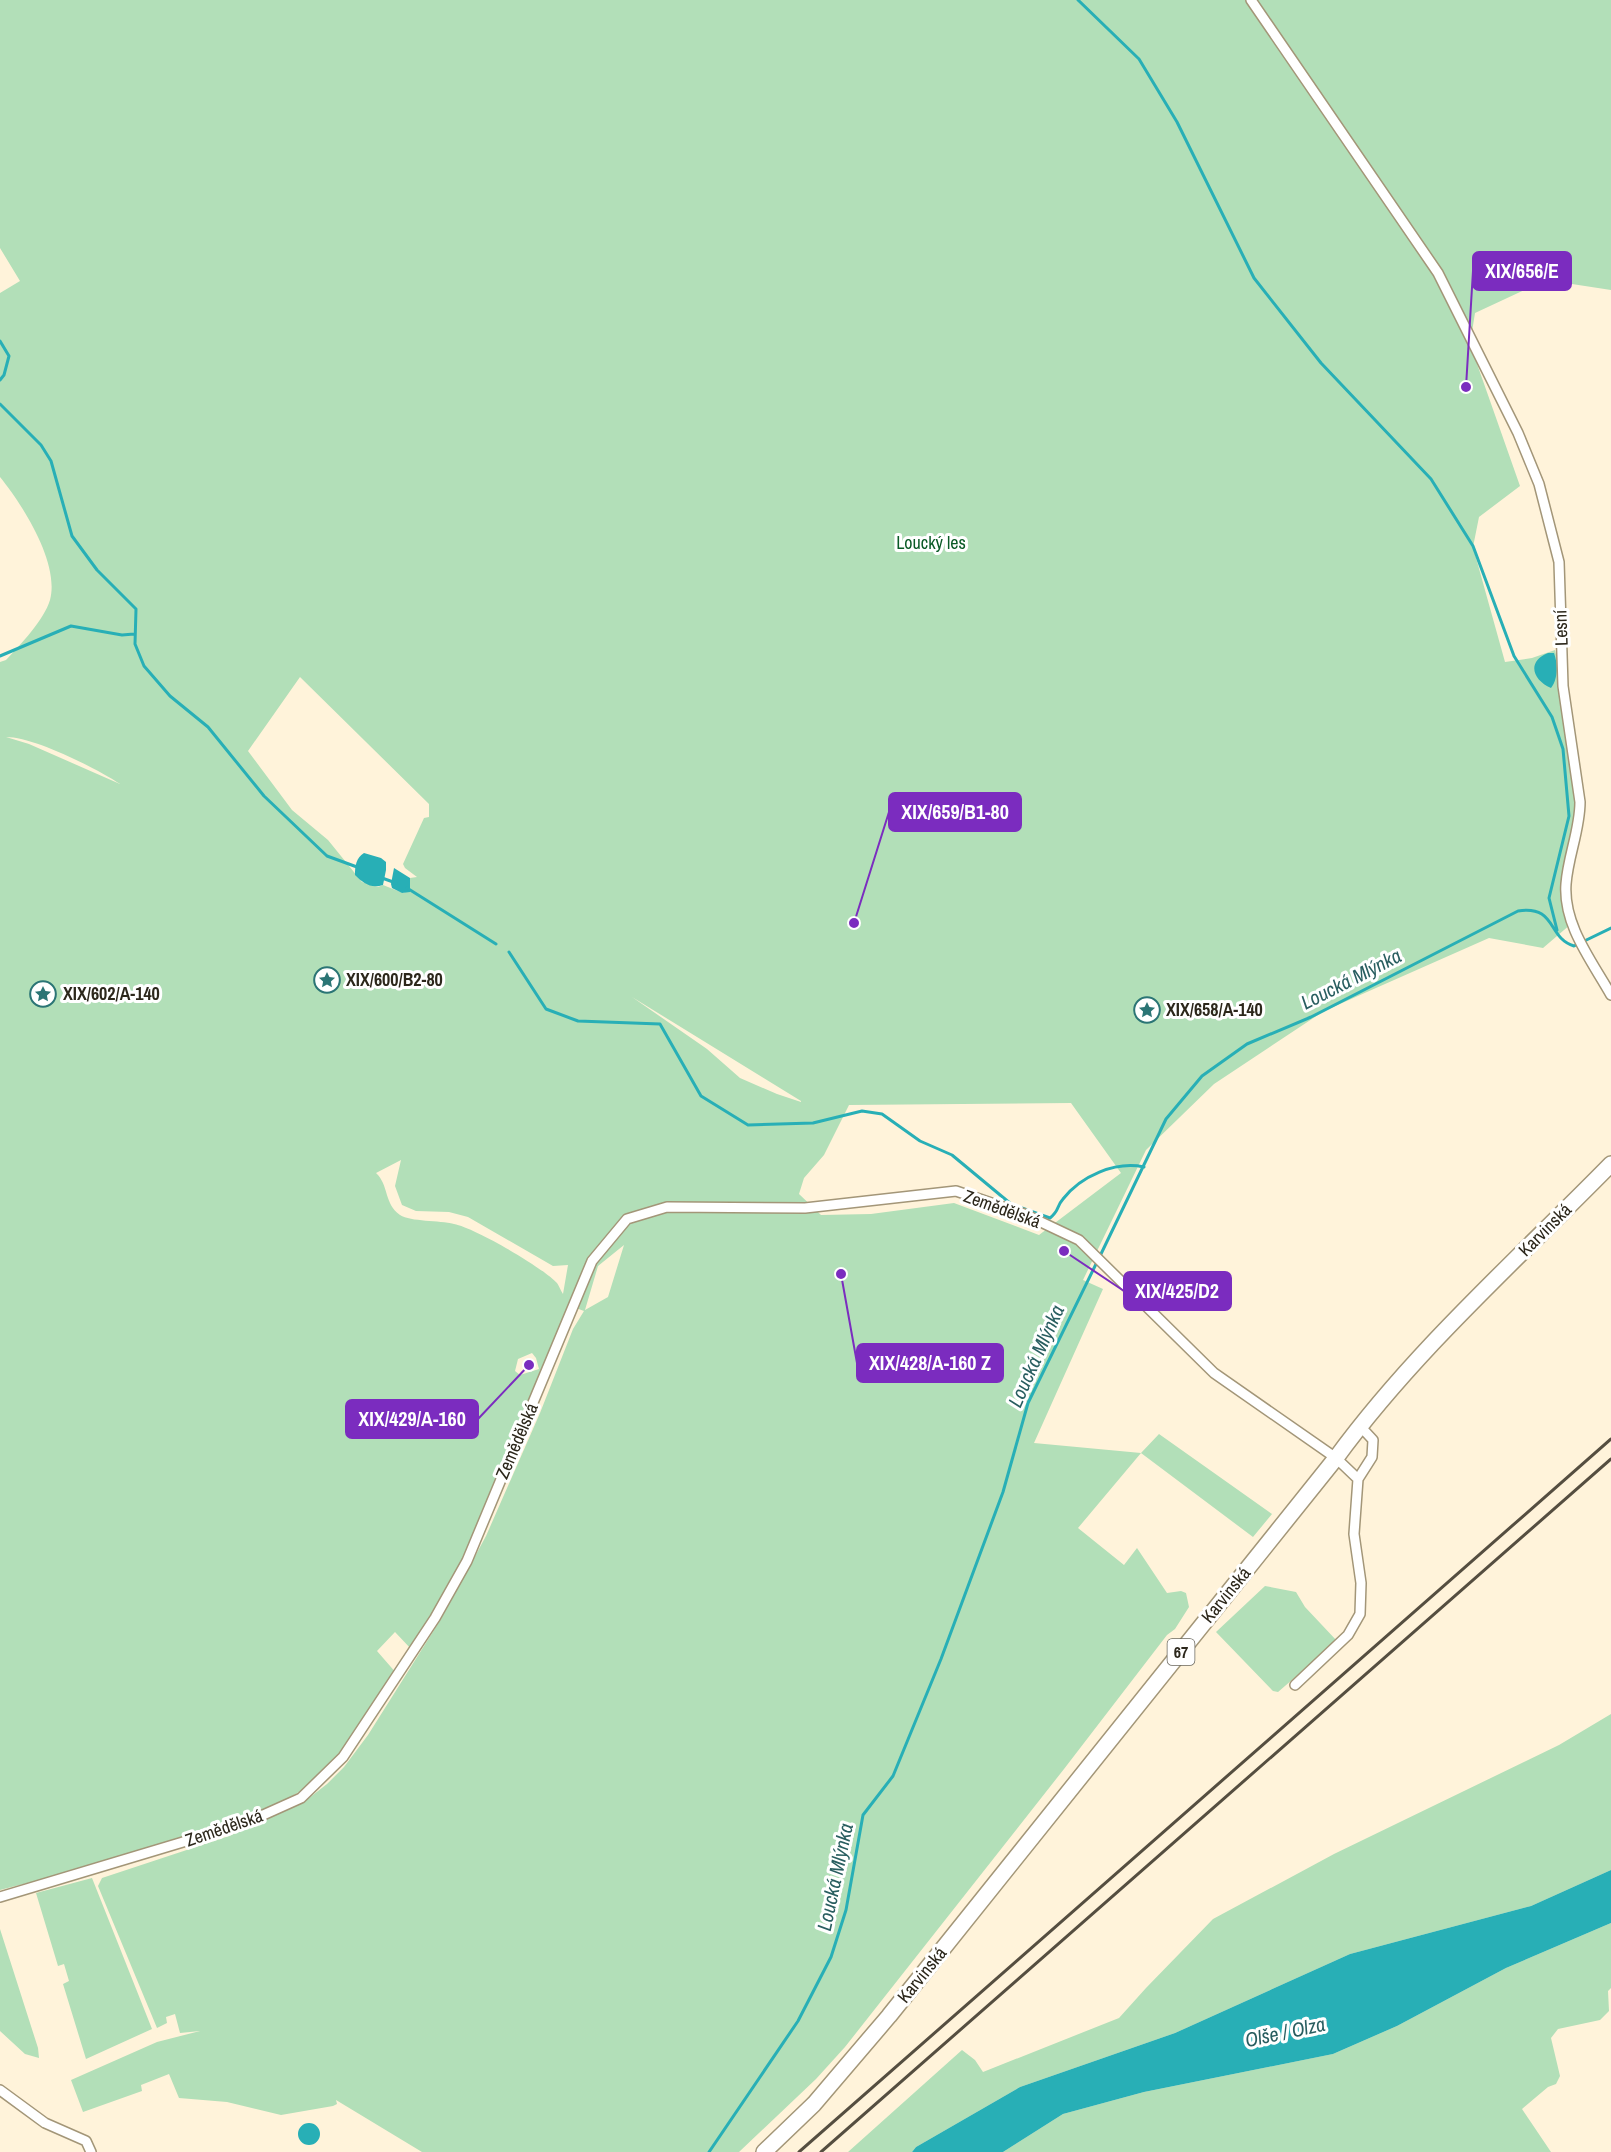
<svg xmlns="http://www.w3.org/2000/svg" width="1611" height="2152" font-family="'Archivo Narrow',sans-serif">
<rect width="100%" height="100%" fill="#fff3da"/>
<path fill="#b2dfb8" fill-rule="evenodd" d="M0 0H1611V290L1546 280 1475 313 1470 344 1520 486 1479 517 1473 547 1505 662 1532 658 1555 650 1563 686 1580 802 1566 884 1571 924 1543 948 1489 938 1324 1011 1214 1084 1146 1150 1083 1280 1103 1289 1034 1443 1141 1453 1159 1434 1272 1514 1253 1537 1141 1453 1078 1528 1124 1565 1137 1548 1167 1593 1181 1591 1186 1593 1189 1607 1175 1629 1167 1635 1064 1769 845 2047 816 2079 739 2152H422L336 2100 337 2104 333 2106 281 2115 227 2102 179 2098 169 2074 141 2085 142 2091 83 2112 71 2080 157 2042 200 2031 180 2033 175 2014 166 2017 167 2023 157 2028 98 1886 102 1878 229 1836 257 1824 309 1798 327 1784 344 1767 368 1735 441 1619 486 1536 540 1413 573 1329 584 1311 568 1305 560 1332 478 1529 438 1606 412 1650 395 1632 377 1651 397 1674C372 1710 348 1753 313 1782 294 1797 268 1809 245 1818 167 1851 82 1869 0 1890V662L6 660C21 644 44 620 50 600 60 563 22 504 0 477V293L20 281 0 248ZM300 677 429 804V817L424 818 403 864 405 868 417 877 410 878V890L403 893 383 885 378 887 362 882 328 840 292 810 248 751ZM6 737C34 737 96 768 120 784L29 744ZM632 997 801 1101V1102L777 1094 740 1078 707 1049ZM1071 1103 1121 1173 1039 1235 954 1203 871 1214 821 1215 799 1194 804 1178 824 1155 849 1105ZM401 1160 395 1186 402 1205 416 1211 449 1212 468 1217 553 1266 568 1265 563 1294C561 1291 559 1286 557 1283 542 1267 475 1228 454 1224 439 1220 411 1222 400 1215 384 1204 389 1185 376 1173ZM624 1245 608 1297 585 1310 598 1266ZM532 1353 536 1358 539 1369 520 1375 515 1371 518 1359Z
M1265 1586 1296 1592 1305 1607 1337 1641 1278 1692 1273 1691 1216 1632Z
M1611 1714V1870L1531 1906 1350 1954 1175 2033 1020 2087 916 2147 912 2152H848L962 2050 975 2060 983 2072 1119 2018 1146 1988 1213 1919 1334 1854 1559 1745Z
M92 1878 152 2029 86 2059 63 1984 69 1981 64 1964 58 1966 36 1893Z
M1611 1923V1988L1608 1991 1609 2011 1600 2020 1558 2029 1551 2038 1560 2076 1556 2084 1548 2087 1522 2109 1551 2152H1003L1063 2114 1144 2092 1333 2054 1397 2026 1506 1968Z
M0 1929 38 2048 39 2058 25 2054 0 2031Z"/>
<path fill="#28afb6" d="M1548 653H1554C1558 664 1558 679 1551 688 1533 680 1526 662 1548 653Z
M364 853 381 858 386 862V870L383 885C371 889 363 883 355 875 355 866 356 858 364 853Z
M394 868 410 878V892L402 893 392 888 391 884Z
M1611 1870V1923L1506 1968 1397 2026 1333 2054 1144 2092 1063 2114 1003 2152H912L916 2147 1020 2087 1175 2033 1350 1954 1531 1906Z
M298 2134a11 11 0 1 1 22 0a11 11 0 1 1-22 0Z"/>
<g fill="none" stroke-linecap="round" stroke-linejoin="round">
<path stroke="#28afb6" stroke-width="3" d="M1078 0 1139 59 1177 122 1254 278 1321 363 1431 479 1473 546 1514 656 1552 717 1563 749 1569 816 1549 898 1557 930
M0 341 9 356 4 375 0 380
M0 404 41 445 51 461 72 536 97 570 136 609 135 644 144 666 170 696 208 727 264 796 327 856 357 867
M0 656 71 626 122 635 134 634
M382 878 396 883
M407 888 496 944
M509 952 546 1009 578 1021 660 1024 701 1096 748 1125 813 1123 862 1111 882 1114 920 1141 952 1155 1011 1204 1050 1218C1060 1210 1056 1207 1063 1199 1081 1176 1115 1161 1144 1167
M1100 1256 1166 1119 1202 1076 1247 1044 1311 1017 1518 911C1557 905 1547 938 1574 946L1611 928
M709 2152 798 2021 831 1957 846 1910 863 1815 893 1776 941 1659 1003 1492 1028 1403 1097 1262"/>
<g stroke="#a39678" stroke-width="12">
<path id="street" d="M1251 0 1438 273 1518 433 1539 484 1559 562 1563 686 1580 802C1580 830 1568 856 1566 884 1563 925 1592 961 1611 995
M1358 1479 1372 1457 1373 1440 1360 1426
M0 1897 243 1824 301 1798 343 1757 435 1618 467 1561 592 1261 627 1219 667 1207 805 1208 956 1191 1024 1214 1079 1240 1214 1373 1336 1458 1358 1479 1354 1534 1361 1583 1360 1614 1348 1635 1295 1685
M0 2090 45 2123 86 2141 91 2152"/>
</g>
<g stroke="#a39678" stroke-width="18">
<path id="primary" d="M764 2152 814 2104 889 2016 1336 1458C1415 1350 1518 1259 1611 1164"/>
</g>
<use href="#street" stroke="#fff" stroke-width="9"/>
<use href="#primary" stroke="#fff" stroke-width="15"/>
<path stroke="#554e40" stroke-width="3" d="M799 2152 1611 1439
M821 2152 1611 1459"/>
</g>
<defs>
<g id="sight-ring" transform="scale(1.35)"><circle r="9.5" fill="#fff" stroke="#2b7575" stroke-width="1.5"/><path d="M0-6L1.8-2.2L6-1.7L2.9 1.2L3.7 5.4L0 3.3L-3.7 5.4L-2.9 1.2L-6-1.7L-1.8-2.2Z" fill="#2b7575"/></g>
</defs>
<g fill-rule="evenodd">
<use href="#sight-ring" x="327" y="980"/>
<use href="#sight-ring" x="43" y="994"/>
<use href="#sight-ring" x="1147" y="1010"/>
</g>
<g text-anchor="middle" stroke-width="6" stroke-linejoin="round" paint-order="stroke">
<rect fill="#fff" stroke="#6b685f" stroke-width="1.5" x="1167.5" y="1639" width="27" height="26" rx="4.5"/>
<g font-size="16" font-weight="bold" fill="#2c271b">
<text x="1181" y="1658">67</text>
</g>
<g font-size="18" fill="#095a25" stroke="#fff">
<text x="931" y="549">Loucký les</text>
</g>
<g font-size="18" fill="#2c271b" stroke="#fff">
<text transform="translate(1561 628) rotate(-92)" y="6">Lesní</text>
<text transform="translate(1002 1209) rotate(20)" y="6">Zemědělská</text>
<text transform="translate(1545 1230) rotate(-45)" y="6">Karvinská</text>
<text transform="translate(517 1441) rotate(-67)" y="6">Zemědělská</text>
<text transform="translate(1226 1595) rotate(-51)" y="6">Karvinská</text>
<text transform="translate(224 1828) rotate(-19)" y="6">Zemědělská</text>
<text transform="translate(922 1975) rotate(-51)" y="6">Karvinská</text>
</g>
<g font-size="18" font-weight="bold" fill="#2c271b" stroke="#fff" text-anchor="start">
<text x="346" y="986">XIX/600/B2-80</text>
<text x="63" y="1000">XIX/602/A-140</text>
<text x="1166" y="1016">XIX/658/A-140</text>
</g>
<g font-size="20" font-style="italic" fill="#295e60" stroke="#fff">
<text transform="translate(1351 979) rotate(-27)" y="7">Loucká Mlýnka</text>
<text transform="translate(1036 1356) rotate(-66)" y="7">Loucká Mlýnka</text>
<text transform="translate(835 1877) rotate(-78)" y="7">Loucká Mlýnka</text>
<text transform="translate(1285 2032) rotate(-12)" y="7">Olše / Olza</text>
</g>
</g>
<path fill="none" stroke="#7b2cbf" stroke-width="2" d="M1466 387L1473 271M854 923L889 812M1064 1251L1124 1291M841 1274L857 1363M529 1365L478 1419"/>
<g fill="#7b2cbf" stroke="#fff" stroke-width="2">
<circle cx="1466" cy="387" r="6"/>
<circle cx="854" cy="923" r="6"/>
<circle cx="1064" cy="1251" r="6"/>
<circle cx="841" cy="1274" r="6"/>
<circle cx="529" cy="1365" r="6"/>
</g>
<g fill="#7b2cbf" stroke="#7b2cbf" stroke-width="2">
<rect x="1473" y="252" width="98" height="38" rx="6"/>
<rect x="889" y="793" width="132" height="38" rx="6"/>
<rect x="1124" y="1272" width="107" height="38" rx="6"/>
<rect x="857" y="1344" width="146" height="38" rx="6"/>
<rect x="346" y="1400" width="132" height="38" rx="6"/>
</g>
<g font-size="20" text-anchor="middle" font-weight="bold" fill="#fff">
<text x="1522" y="278">XIX/656/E</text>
<text x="955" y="819">XIX/659/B1-80</text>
<text x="1177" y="1298">XIX/425/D2</text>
<text x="930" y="1370">XIX/428/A-160 Z</text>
<text x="412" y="1426">XIX/429/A-160</text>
</g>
</svg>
